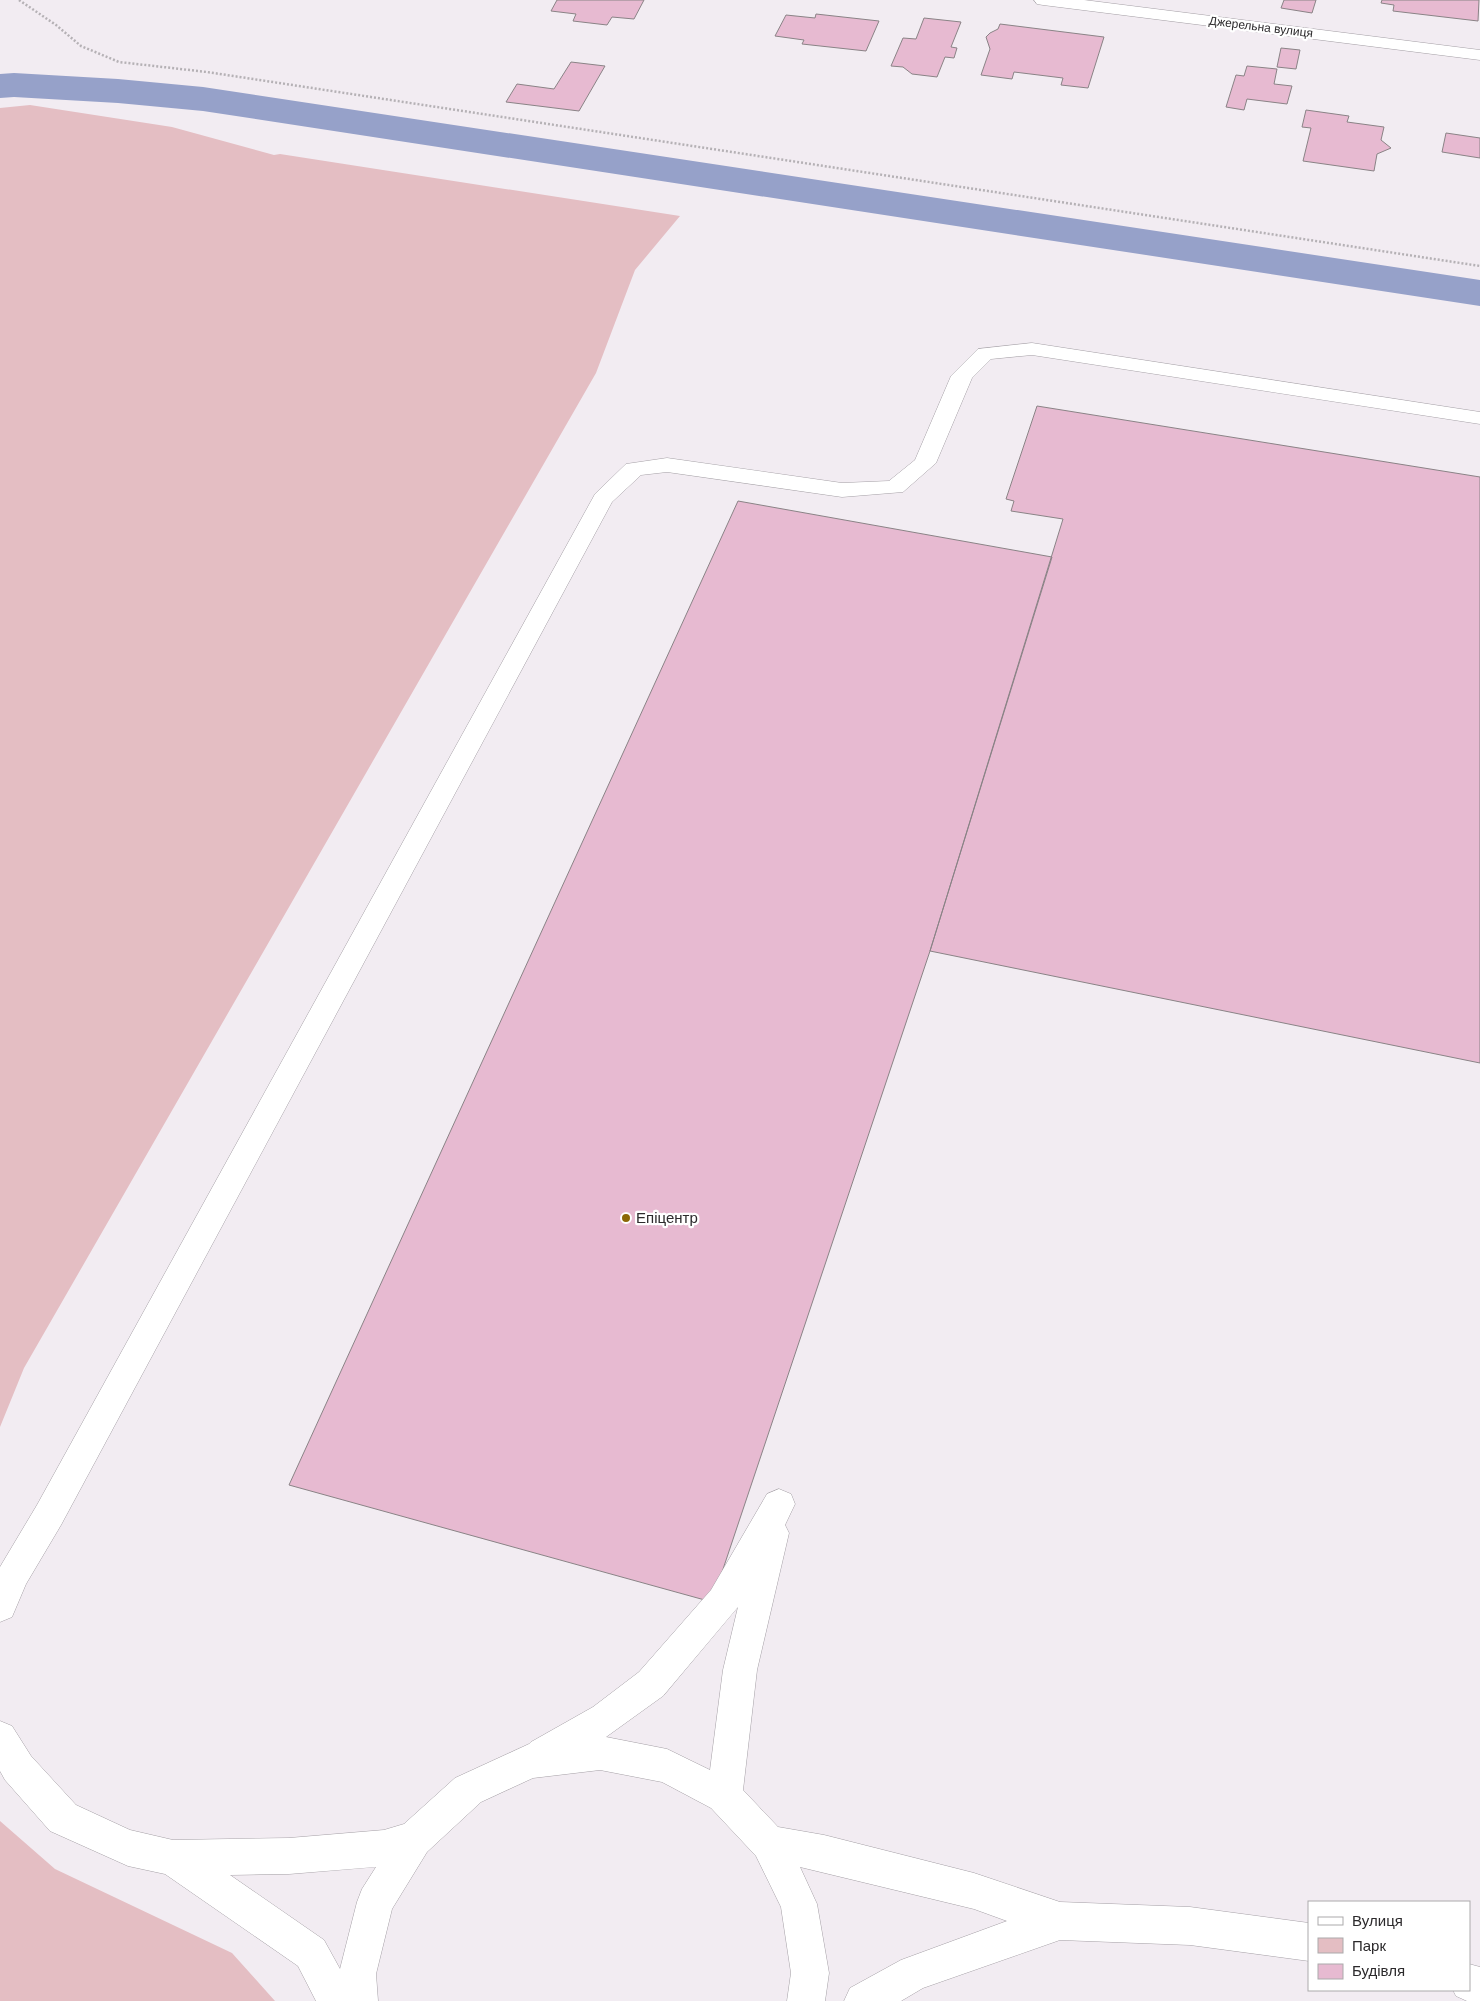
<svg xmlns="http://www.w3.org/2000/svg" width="1480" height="2001" font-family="Arial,sans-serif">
<rect width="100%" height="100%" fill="#f2ecf2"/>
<path fill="#e4bec3" d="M30 105 172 127 274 155 280 154 680 216 635 270 596 373 24 1368 0 1427V108Z
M0 1821 55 1869 232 1953 275 2001H0Z"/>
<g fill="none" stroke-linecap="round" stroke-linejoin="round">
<path fill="#96a1c9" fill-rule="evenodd" d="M14 73 118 79 203 87 1480 280V306L203 111 118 103 14 97 0 98V74Z"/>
</g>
<path fill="#e7bad1" stroke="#8a8386" d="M557 0H644L634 19 612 17 607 25 573 21 576 14 551 11Z
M1284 0H1316L1312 13 1281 8Z
M1382 0H1479L1478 21 1393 11 1394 5 1381 3Z
M816 14 879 21 866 51 802 44 804 40 775 36 786 15 815 18Z
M924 18 961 22 951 47 957 48 954 58 945 57 937 77 912 74 903 67 891 66 903 38 916 39Z
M1000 24 1104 37 1088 88 1061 85 1063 78 1014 72 1012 79 981 75 990 49 986 37 990 33 998 29Z
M1281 48 1300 50 1296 69 1277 67Z
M571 62 605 66 579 111 506 102 517 84 554 89Z
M1247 66 1277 69 1274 84 1292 86 1287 104 1247 99 1244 110 1226 107 1236 75 1244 76Z
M1306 110 1349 116 1347 122 1384 127 1381 140 1391 148 1377 154 1374 171 1303 161 1311 128 1302 127Z
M1446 133 1480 138V158L1442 152Z
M1037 406 1480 477V1063L930 951 1063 519 1011 511 1014 501 1006 499Z
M738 501 1052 557 930 951 712 1602 289 1485Z"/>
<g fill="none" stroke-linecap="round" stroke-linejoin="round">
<g stroke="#a5a0a6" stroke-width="1">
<path id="minor" d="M1034 0H1084L1480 50V60L1043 5 1037 4Z
M1032 343 1480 412V424L1032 355 991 359 972 378 936 463 903 492 842 497 667 472 641 475 612 502 61 1525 26 1584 12 1617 0 1622V1567L37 1505 595 494 626 464 667 458 842 483 889 481 915 460 951 376 978 349Z
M779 1489 791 1494 795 1504 785 1525 789 1533 757 1670 743 1790 778 1827 824 1835 974 1873 1060 1902 1190 1907 1309 1923V1961L1190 1945 1060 1940 923 1988 901 2001H844L850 1988 901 1960 1007 1921 974 1909 800 1867 817 1904 829 1973 825 2001H787L791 1973 781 1907 756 1856 711 1808 662 1782 600 1770 533 1778 481 1802 427 1852 392 1909 376 1974 378 2001H316L298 1966 165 1874 128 1866 50 1831 5 1780 0 1771V1721L12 1726 31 1756 76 1805 130 1830 173 1840 289 1838 384 1830 404 1824 455 1778 529 1744 531 1742 593 1707 639 1672 711 1590 767 1494ZM738 1607 723 1670 710 1770 667 1749 606 1737 663 1696ZM376 1867 362 1889 357 1902 340 1969 324 1940 230 1875 289 1874Z
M1469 1964 1480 1967V2001H1467L1456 1996 1453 1990H1469Z"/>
</g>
<path stroke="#b5b1b5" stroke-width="2.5" stroke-dasharray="2 2" stroke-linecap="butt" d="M19 0 56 25 81 46 119 62 207 72 1480 266"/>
<use href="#minor" fill="#fff" fill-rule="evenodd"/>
</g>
<circle fill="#8b6707" stroke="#fff" stroke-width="2" cx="626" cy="1218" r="5"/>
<g text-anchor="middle" stroke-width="4.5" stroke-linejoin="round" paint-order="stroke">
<g font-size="12" fill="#2c2a2c" stroke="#fff">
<text transform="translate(1261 27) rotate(7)" y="4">Джерельна вулиця</text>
</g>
<g font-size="15" fill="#2c2a2c" stroke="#fff" text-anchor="start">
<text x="636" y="1223">Епіцентр</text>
</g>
</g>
<rect x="1308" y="1901" width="162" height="90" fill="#ffffff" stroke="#abaaab"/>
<rect x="1318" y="1917" width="25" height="8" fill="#ffffff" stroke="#abaaab"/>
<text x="1352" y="1926" font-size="15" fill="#2c2a2c">Вулиця</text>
<rect x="1318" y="1938" width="25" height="15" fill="#e4bec3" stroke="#abaaab"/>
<text x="1352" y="1951" font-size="15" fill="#2c2a2c">Парк</text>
<rect x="1318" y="1964" width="25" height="15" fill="#e7bad1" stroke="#abaaab"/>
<text x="1352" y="1976" font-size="15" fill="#2c2a2c">Будівля</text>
</svg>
